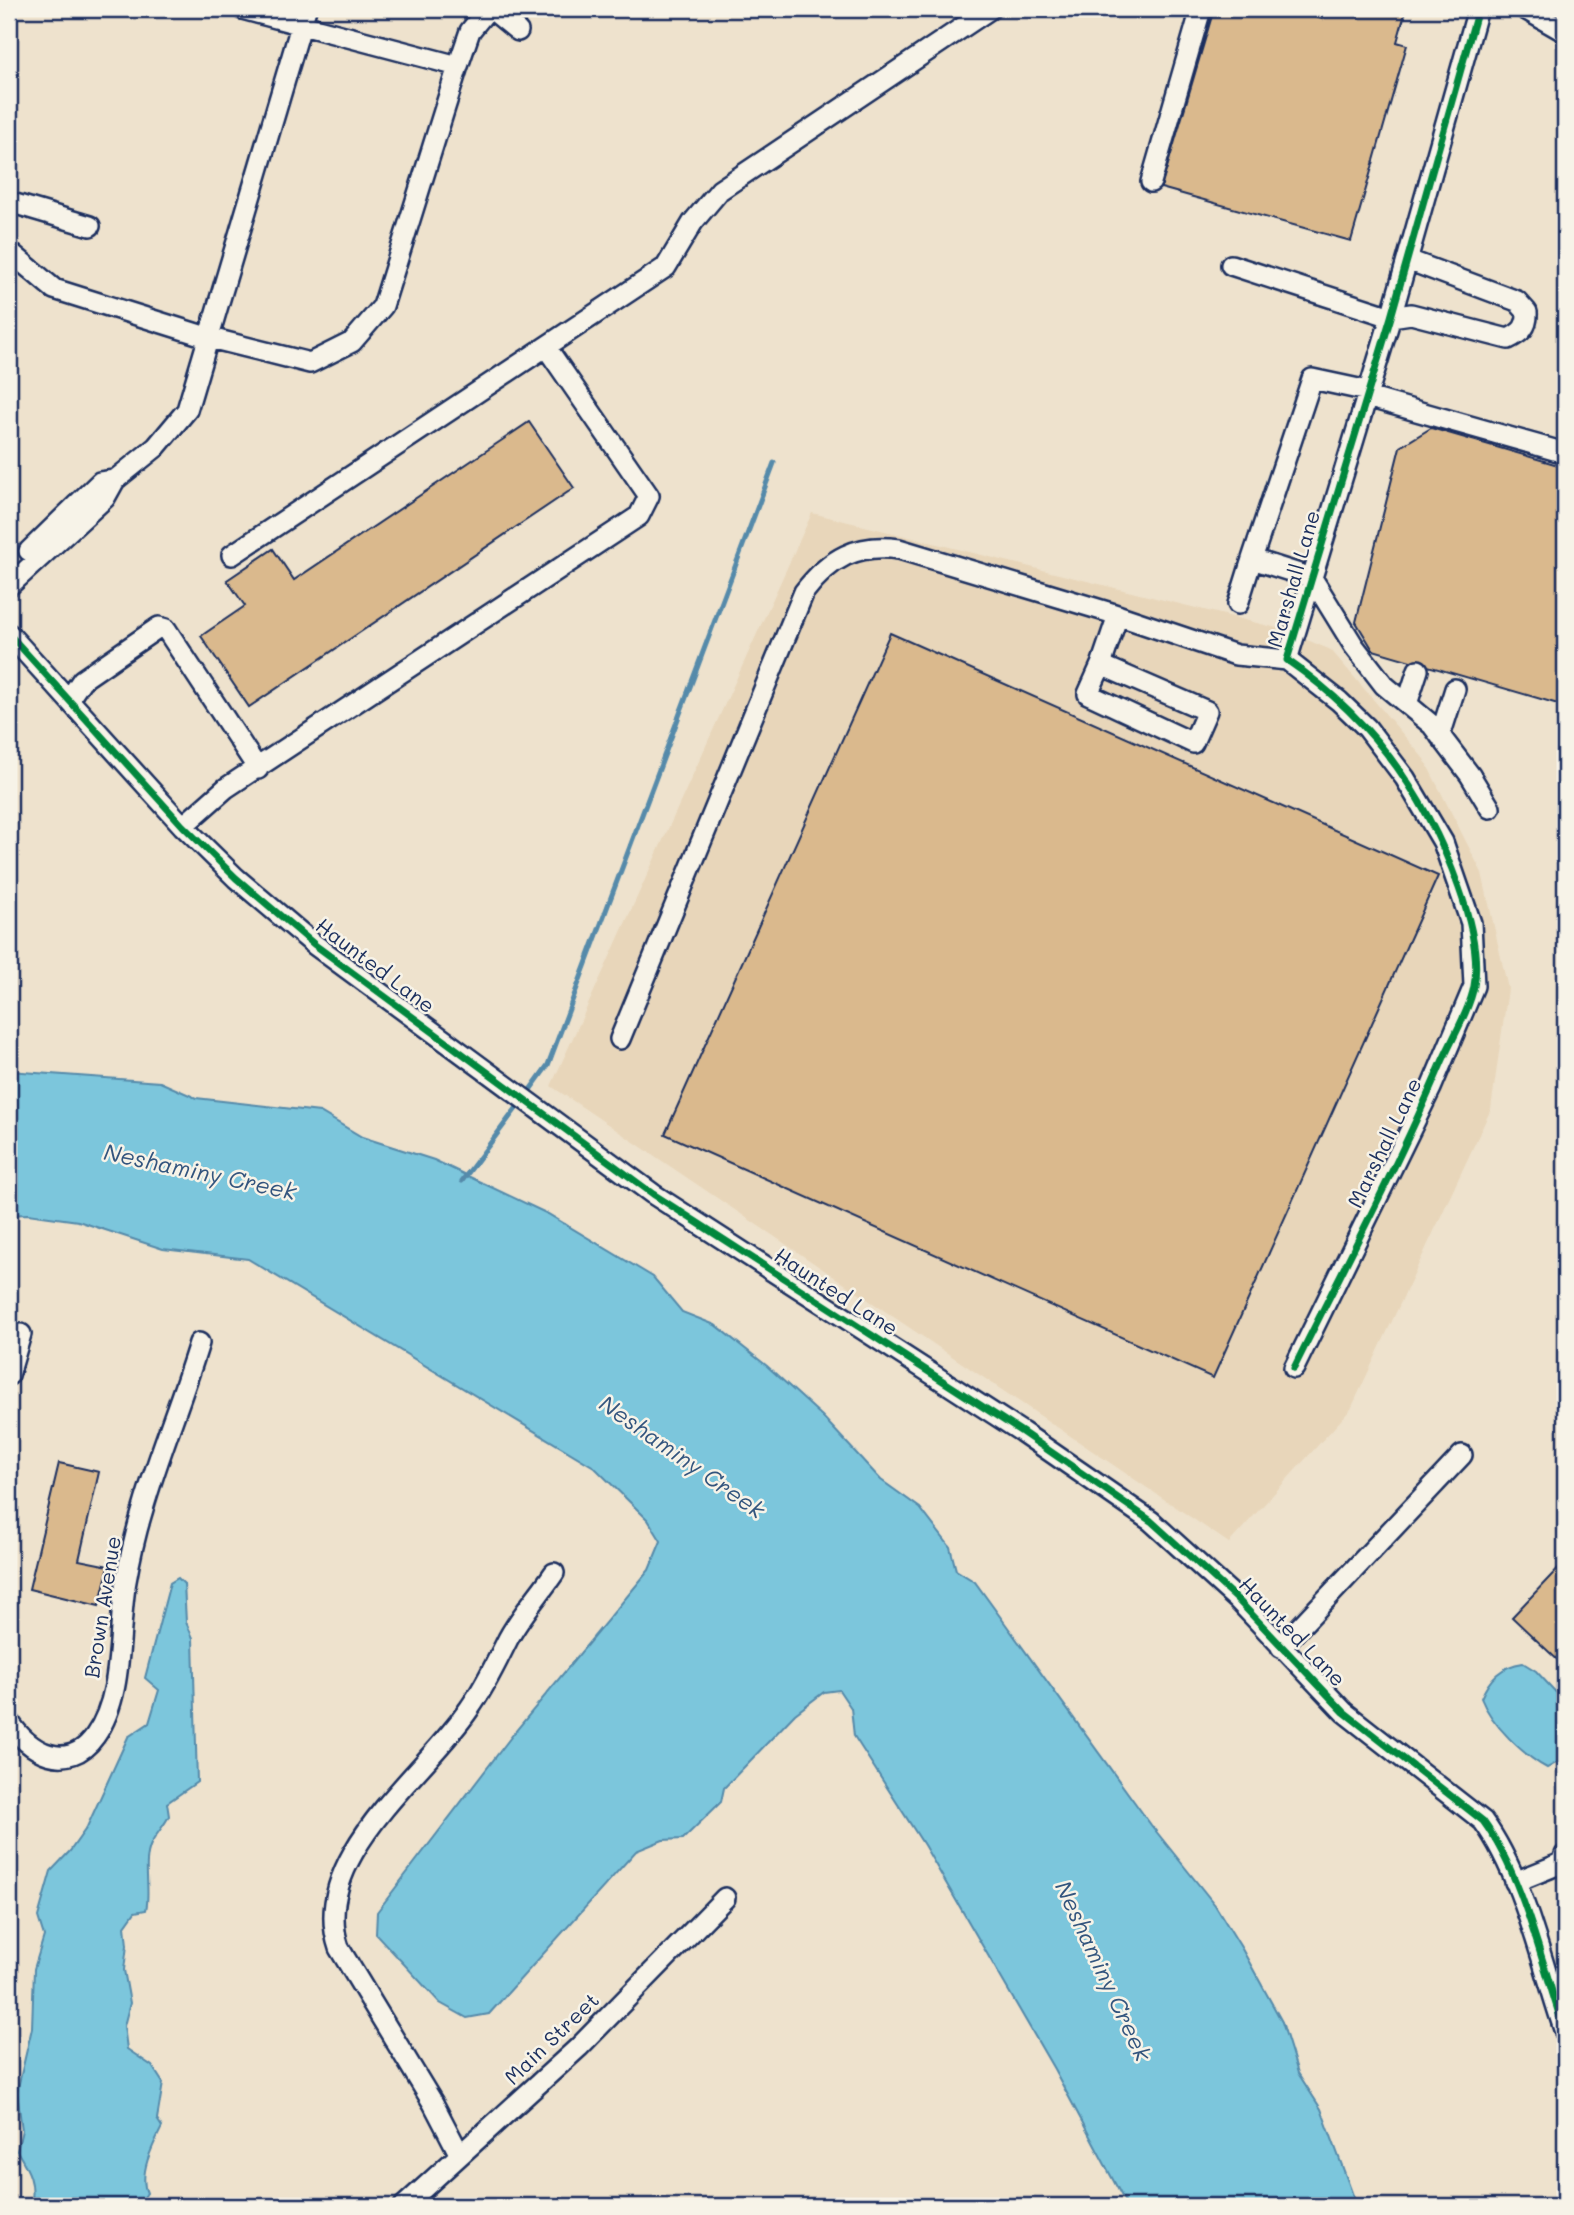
<svg xmlns="http://www.w3.org/2000/svg" width="1574" height="2215" font-family="Mali,sans-serif">
<rect width="100%" height="100%" fill="#eee2cd"/>
<filter id="ink" filterUnits="userSpaceOnUse"><feTurbulence type="fractalNoise" baseFrequency=".0143" numOctaves="2"/><feDisplacementMap in="SourceGraphic" scale="14" xChannelSelector="R" yChannelSelector="G"/><feConvolveMatrix kernelMatrix="1 2 1 2 8 2 1 2 1" color-interpolation-filters="sRGB"/></filter>
<g filter="url(#ink)">
<path fill="#e8d6ba" d="M812 513 1281 629 1331 650 1424 759 1482 873 1508 989 1491 1109 1351 1409 1229 1543 551 1086Z"/>
<path fill="#7cc6dc" stroke="#558aaa" stroke-width="2" d="M9 1071 160 1082 196 1098 320 1112 362 1137 434 1160 548 1214 653 1277 682 1312 715 1325 767 1366 822 1416 881 1480 920 1508 950 1547 956 1570 975 1582 1151 1825 1215 1905 1242 1949 1282 2022 1298 2073 1321 2109 1357 2206H1127L1054 2069 924 1845 854 1736 851 1708 839 1690 824 1692 795 1714 724 1788 721 1802 683 1839 663 1840 636 1851 489 2014 467 2018 440 2003 376 1934 377 1912 514 1733 649 1570 661 1541 648 1520 594 1467 248 1259 163 1249 78 1221 28 1214 9 1215Z
M178 1578 184 1584 186 1622 193 1638 197 1782 167 1803 169 1816C164 1826 156 1834 151 1844 142 1864 151 1889 146 1910L135 1912 125 1926 127 1945 124 1970 130 2003 124 2026 127 2049 152 2066 163 2083 157 2119 162 2127C153 2145 138 2174 147 2193L138 2206H31C36 2183 29 2171 17 2151L22 2130 17 2092 32 2028 34 1969 44 1936 38 1917 51 1871 70 1851 87 1827 128 1737 149 1723 159 1690 145 1678 170 1583Z
M1523 1663 1536 1671 1565 1702V1758L1547 1768C1523 1755 1491 1724 1481 1698 1489 1679 1501 1666 1523 1663Z"/>
<g fill="none" stroke-linecap="round" stroke-linejoin="round">
<path stroke="#558aaa" stroke-width="5" d="M527 1094 548 1065 774 463
M462 1181 521 1102"/>
</g>
<path fill="#dab98d" stroke="#1b2f5e" stroke-width="2" d="M1214 9H1285L1322 19 1324 9 1406 10 1397 42 1407 45 1351 241 1161 188Z
M529 422 574 488 249 707 201 636 245 606 227 580 273 549 294 580Z
M1431 428 1565 467V681L1558 704 1373 650 1356 622 1400 447Z
M890 633 1438 876 1213 1378 665 1134Z
M59 1463 99 1472 79 1560 109 1566 99 1606 29 1589Z
M1565 1561V1667L1512 1617Z"/>
<g fill="none" stroke-linecap="round" stroke-linejoin="round">
<g stroke="#1b2f5e" stroke-width="24">
<path id="minor" d="M491 9 518 31
M1525 9 1565 32
M458 66 470 31 488 9
M1151 182 1201 9
M9 202 90 226
M9 251 54 289 210 338 310 363 352 342 383 306 458 66 242 9
M1231 265 1391 317 1411 314 1508 339C1521 333 1528 327 1527 312L1517 301 1408 260
M1367 397 1565 453
M29 551 100 482 115 480
M232 555 666 267 693 222 720 190 990 9
M1252 559 1312 379 1368 391
M9 586 105 498 115 480 156 447 187 410 306 9
M1238 604 1252 559 1312 578 1354 646 1384 685 1432 725 1470 775 1490 808
M9 634 183 826 236 878 315 945 653 1194 1022 1432 1151 1521 1238 1600 1344 1712 1483 1821C1524 1877 1542 1966 1565 2032
M1287 660 1391 317 1478 9
M1101 665 1088 694 1193 743 1207 711 1101 665 1118 615
M69 699 82 680 159 627 166 629 258 769
M1407 704 1418 670
M1440 736 1455 689
M183 826 226 788 639 516 649 496 546 347
M620 1039 804 592C830 558 857 543 899 549L1108 612 1236 655 1287 660 1339 701 1367 728 1405 778 1443 842 1471 923 1474 986 1431 1088 1294 1368
M9 1375 21 1334
M1281 1647 1462 1455
M9 1721C28 1752 68 1774 95 1736 125 1694 117 1630 126 1581 130 1558 136 1532 143 1509 159 1453 182 1399 199 1343
M1515 1882 1562 1863 1565 1855
M460 2155 433 2103 339 1948C308 1857 425 1775 469 1709 485 1687 496 1663 508 1639 521 1615 539 1595 554 1573
M404 2206 579 2047 725 1898"/>
</g>
<use href="#minor" stroke="#f7f3e8" stroke-width="19"/>
<g stroke="#f7f3e8" stroke-width="11">
<path id="cycleway" d="M9 634 183 826 236 878 315 945 653 1194 1022 1432 1151 1521 1238 1600 1344 1712 1483 1821C1524 1877 1542 1966 1565 2032
M1294 1368C1344 1267 1397 1167 1441 1064 1451 1041 1470 1009 1474 986 1480 955 1469 916 1459 888 1426 794 1369 716 1287 660L1391 317 1478 9"/>
</g>
<use href="#cycleway" stroke="#00873e" stroke-width="7"/>
</g>
</g>
<g text-anchor="middle" stroke-width="5" stroke-linejoin="round" paint-order="stroke">
<g font-size="21" fill="#1b2f5e" stroke="#f7f3e8">
<text transform="translate(1294 579) rotate(-74)" y="7">Marshall Lane</text>
<text transform="translate(375 966) rotate(37)" y="7">Haunted Lane</text>
<text transform="translate(1385 1143) rotate(-64)" y="7">Marshall Lane</text>
<text transform="translate(836 1292) rotate(33)" y="7">Haunted Lane</text>
<text transform="translate(103 1607) rotate(-81)" y="7">Brown Avenue</text>
<text transform="translate(1292 1632) rotate(46)" y="7">Haunted Lane</text>
<text transform="translate(552 2039) rotate(-44)" y="7">Main Street</text>
</g>
<g font-size="23" font-style="italic" fill="#33557e" stroke="#f7f3e8">
<text transform="translate(200 1172) rotate(12)" y="8">Neshaminy Creek</text>
<text transform="translate(682 1457) rotate(35)" y="8">Neshaminy Creek</text>
<text transform="translate(1103 1971) rotate(65)" y="8">Neshaminy Creek</text>
</g>
</g>
<rect width="1574" height="2215" fill="none" stroke="#f7f3e8" stroke-width="35"/>
<rect x="18" y="18" width="1539" height="2180" fill="none" stroke="#1b2f5e" stroke-width="2.5" filter="url(#ink)"/>
</svg>
